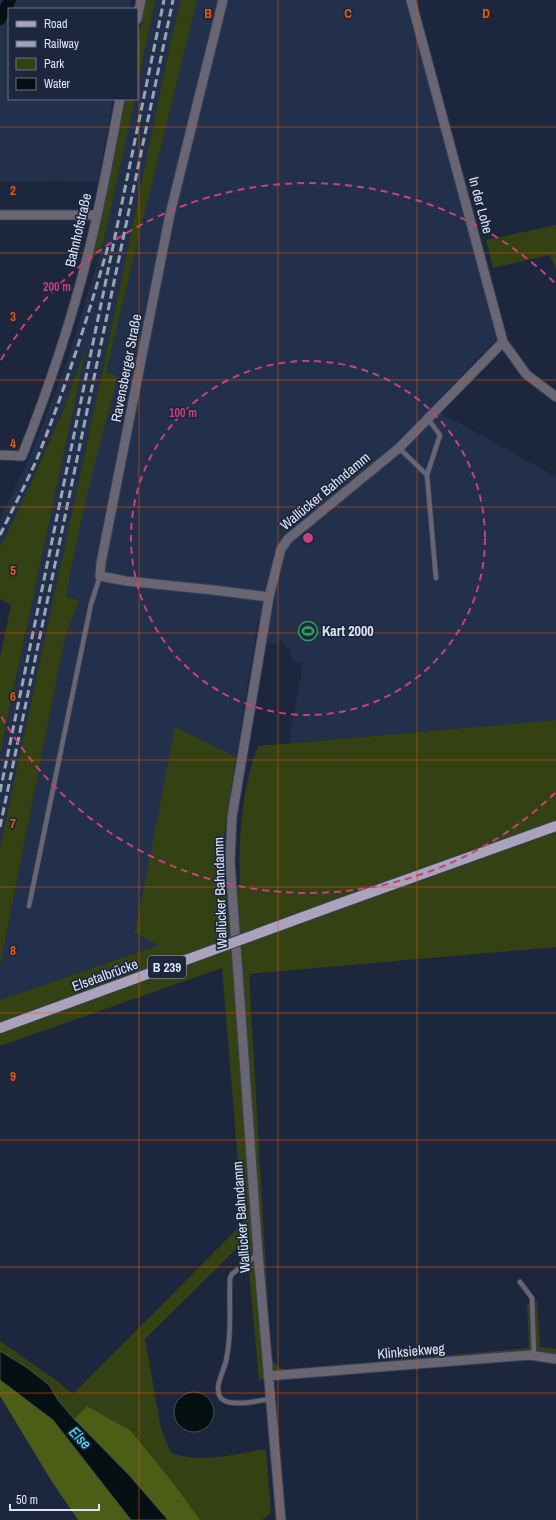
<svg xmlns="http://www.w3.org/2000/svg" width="556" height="1520" font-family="'Archivo Narrow',sans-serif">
<rect width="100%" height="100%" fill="#1c273d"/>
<path fill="#23304b" d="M0 0H131L130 9H9V99H113L98 182 0 181Z
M155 0H181L170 44 106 354 0 847V753L86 348 63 411 24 499 0 547V519L32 452 66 364 103 244 135 99H137V88Z
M197 0H406L454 171 497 333 495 341 432 406 443 414 556 477V720L289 743 303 663 291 660 289 649 281 640 275 644 265 642 270 610 258 620 236 757 175 728 159 945 0 1000V966L65 638 79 600 66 597 75 543 90 477 118 376 106 372Z"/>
<path fill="#344112" d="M146 0H155L137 88V46Z
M181 0H197L106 372 118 376C98 449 79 522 66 597L79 600 65 638 0 966V847L106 354 170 44Z
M126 99H135L103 244 90 264Z
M556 225V269L550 255 493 268 486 240Z
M87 344 0 753V657L11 605 0 599V547L24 499 63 411Z
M556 720V947L249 974 271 1357 276 1365 284 1370 529 1348 527 1304 537 1300 540 1347 556 1349V1362L530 1357 334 1375 259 1380 246 1239 145 1339 161 1429 171 1453C201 1464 235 1454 266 1449L271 1512 262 1520H200L174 1484 131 1431 87 1406 74 1419 58 1400 49 1385 26 1367 0 1351V1341L57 1381 73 1394 243 1223 222 968 0 1046V1000L159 945 135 933 175 727 236 757 223 843 227 893 240 888C238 840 241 792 258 746Z"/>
<path fill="#4c5e16" d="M0 1380 53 1420 131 1520H78L51 1480 0 1396Z
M87 1406 131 1431 174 1484 200 1520H168L129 1475 74 1419Z"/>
<path fill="#041012" stroke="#455056" d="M0 1351 26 1367 49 1385 58 1400 74 1419 129 1475 168 1520H131L53 1420 0 1380Z
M174 1412a20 20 0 1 1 40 0a20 20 0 1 1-40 0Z"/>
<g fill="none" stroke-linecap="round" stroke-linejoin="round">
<path stroke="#041012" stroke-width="12" d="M0 19 10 0"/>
<g stroke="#374257" stroke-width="6">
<path id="service" d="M399 448 427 475 436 578
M427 475 440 435 428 419
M29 906 91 604 100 576
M258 1254 232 1274 230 1278C229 1305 232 1334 226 1361 224 1371 214 1386 220 1397 227 1408 258 1401 270 1399
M520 1282 532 1298 534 1356"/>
</g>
<g stroke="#374257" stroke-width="11">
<path id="minor" d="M223 0 170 214 101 563 100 576 126 581 213 590 269 597
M411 0 503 342 526 374 556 397
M137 19 141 0
M0 215H96
M0 455 22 456C48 390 71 323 88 254 101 203 110 151 120 99
M268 1376 530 1355 556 1359
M281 1520 258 1254 230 862 232 817 269 597 281 549 288 539 399 448 503 342"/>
</g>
<g stroke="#374257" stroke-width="12">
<path id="primary" d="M333 906 556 826"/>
</g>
<use href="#service" stroke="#696572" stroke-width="4.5"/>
<use href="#minor" stroke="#696572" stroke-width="9"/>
<use href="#primary" stroke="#aba3bc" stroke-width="10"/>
<path stroke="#9ca5b6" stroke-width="3" stroke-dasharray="8 4" stroke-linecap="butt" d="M0 535C12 510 25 486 36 461 65 390 88 317 109 243
M0 792 164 0
M0 827 173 0"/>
<g stroke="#374257" stroke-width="12" stroke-linecap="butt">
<path id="primary-bridge" d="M0 1028 333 906"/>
</g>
<use href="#primary-bridge" stroke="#aba3bc" stroke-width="10"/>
</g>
<path fill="none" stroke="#e8590c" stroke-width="1" stroke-opacity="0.55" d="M139 0V1520M278 0V1520M417 0V1520M0 127H556M0 253H556M0 380H556M0 507H556M0 633H556M0 760H556M0 887H556M0 1013H556M0 1140H556M0 1267H556M0 1393H556"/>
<g fill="none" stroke="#c8417a" stroke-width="2" stroke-dasharray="7 5">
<circle cx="308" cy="538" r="177"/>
<path d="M555 793A355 355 0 0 1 1 716M1 360A355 355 0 0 1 555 283"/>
</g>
<defs>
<g id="stadium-ring" transform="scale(1)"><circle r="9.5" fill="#1c273d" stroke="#2e9e5b" stroke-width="1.5"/><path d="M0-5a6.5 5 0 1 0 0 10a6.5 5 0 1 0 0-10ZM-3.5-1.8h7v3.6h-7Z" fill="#2e9e5b"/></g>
</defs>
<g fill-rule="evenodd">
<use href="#stadium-ring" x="308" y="631"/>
</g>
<g text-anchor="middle" stroke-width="3.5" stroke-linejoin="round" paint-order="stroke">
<rect fill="#1c273d" stroke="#a4acbd" stroke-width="1" x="148" y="956" width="38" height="22" rx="3"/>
<g font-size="13" font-weight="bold" fill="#dee5f4">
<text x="167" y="972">B 239</text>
</g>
<g font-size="14" fill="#dee5f4" stroke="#1c273d">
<text transform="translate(481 205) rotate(75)" y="5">In der Lohe</text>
<text transform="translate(78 230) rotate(-77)" y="5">Bahnhofstraße</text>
<text transform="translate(126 368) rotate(-79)" y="5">Ravensberger Straße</text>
<text transform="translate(325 491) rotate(-40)" y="5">Wallücker Bahndamm</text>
<text transform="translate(220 893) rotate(-92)" y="5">Wallücker Bahndamm</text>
<text transform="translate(105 975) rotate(-20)" y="5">Elsetalbrücke</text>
<text transform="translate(241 1217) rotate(-94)" y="5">Wallücker Bahndamm</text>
<text transform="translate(411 1351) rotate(-5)" y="5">Klinksiekweg</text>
</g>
<g font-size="14" font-weight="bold" fill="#dee5f4" stroke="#1c273d" text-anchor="start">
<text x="322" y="636">Kart 2000</text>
</g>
<g font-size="15" font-style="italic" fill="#50e7fc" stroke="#1c273d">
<text transform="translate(80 1438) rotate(46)" y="5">Else</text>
</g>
</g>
<g font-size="13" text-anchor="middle" font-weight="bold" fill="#e8590c" stroke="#1c273d" stroke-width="3.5" stroke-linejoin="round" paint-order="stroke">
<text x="208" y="18">B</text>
<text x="348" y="18">C</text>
<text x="486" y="18">D</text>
<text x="13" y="195">2</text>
<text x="13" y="321">3</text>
<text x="13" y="448">4</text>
<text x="13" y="575">5</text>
<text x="13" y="701">6</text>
<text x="13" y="828">7</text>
<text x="13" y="955">8</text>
<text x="13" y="1081">9</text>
</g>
<circle cx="308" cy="538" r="6" fill="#c8417a" stroke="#1c273d" stroke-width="2"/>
<g font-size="12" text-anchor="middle" font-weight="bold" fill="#c8417a" stroke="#1c273d" stroke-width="3.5" stroke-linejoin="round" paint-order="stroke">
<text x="57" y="291">200 m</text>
<text x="183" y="417">100 m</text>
</g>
<rect x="8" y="8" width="130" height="92" fill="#1c273d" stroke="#6a7386"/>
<rect x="16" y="21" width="20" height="6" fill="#aba3bc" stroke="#6a7386"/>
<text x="44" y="28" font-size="12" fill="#dee5f4">Road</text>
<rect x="16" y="41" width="20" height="6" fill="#9ca5b6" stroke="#6a7386"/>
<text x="44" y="48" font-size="12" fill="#dee5f4">Railway</text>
<rect x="16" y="58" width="20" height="12" fill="#344112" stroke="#6a7386"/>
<text x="44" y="68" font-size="12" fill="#dee5f4">Park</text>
<rect x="16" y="78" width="20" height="12" fill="#041012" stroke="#6a7386"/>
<text x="44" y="88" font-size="12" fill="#dee5f4">Water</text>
<path d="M10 1504v6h89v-6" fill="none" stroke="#dee5f4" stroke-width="2"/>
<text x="16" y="1504" font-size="12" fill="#dee5f4" stroke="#1c273d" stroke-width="3" paint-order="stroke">50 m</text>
</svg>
